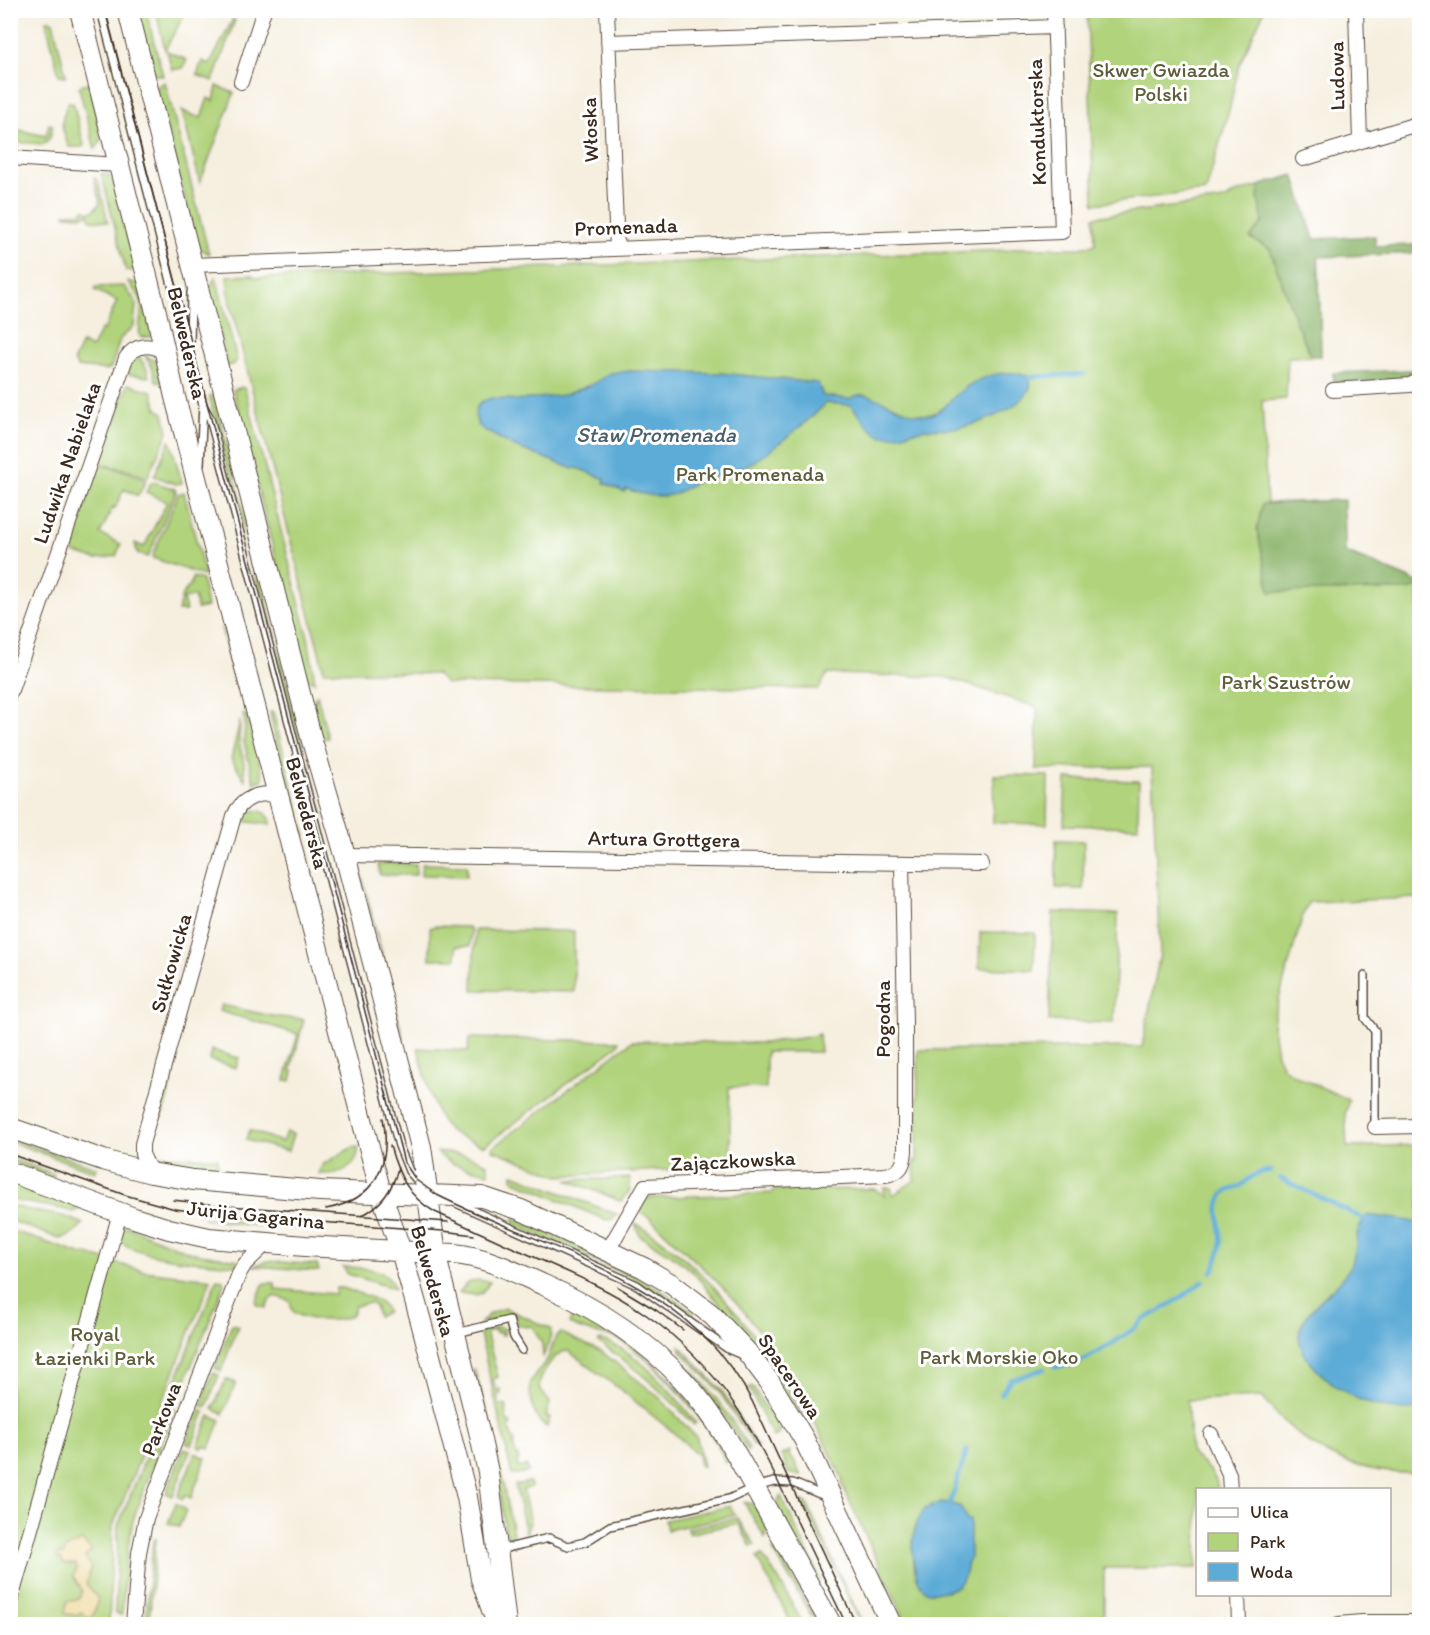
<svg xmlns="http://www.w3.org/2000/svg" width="1430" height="1635" font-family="Itim,sans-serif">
<rect width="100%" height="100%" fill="#fff"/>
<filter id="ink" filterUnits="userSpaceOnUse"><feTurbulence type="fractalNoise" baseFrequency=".0167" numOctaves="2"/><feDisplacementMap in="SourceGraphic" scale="12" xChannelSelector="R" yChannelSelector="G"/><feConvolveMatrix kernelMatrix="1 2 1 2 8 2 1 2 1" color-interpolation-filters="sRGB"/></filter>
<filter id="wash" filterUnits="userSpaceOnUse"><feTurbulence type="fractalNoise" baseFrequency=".008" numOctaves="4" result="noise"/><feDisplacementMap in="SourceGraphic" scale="24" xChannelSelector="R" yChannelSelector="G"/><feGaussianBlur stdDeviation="1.35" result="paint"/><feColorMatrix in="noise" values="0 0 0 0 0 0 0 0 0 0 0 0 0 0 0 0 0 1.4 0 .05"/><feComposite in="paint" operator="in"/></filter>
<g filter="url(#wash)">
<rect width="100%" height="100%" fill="#f6efdf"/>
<path fill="#b0d37c" stroke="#767e4d" stroke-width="1.5" d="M136 11H146L163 76 153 74Z
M156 11H186L165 50Z
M1087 11H1264L1239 66 1230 107 1206 191 1094 204Z
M233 19 235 20 213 81 197 75 202 61 210 64Z
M50 20 53 22 66 76 59 75 46 21Z
M167 51 187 60 183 68 172 70Z
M165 82 209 254 200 249 197 244 156 87Z
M89 83 101 134 100 143 95 149 79 88 81 85Z
M217 86 234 93 200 183 182 111 201 118 208 98 214 101Z
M68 102 73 103 84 145 82 147H69C60 125 60 123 68 102Z
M49 124 53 125 50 138 43 144 15 142 18 130 46 136Z
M101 173 108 174 113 181 135 267 131 271H126Z
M1294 175 1313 239H1318L1321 356 1288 357 1286 399 1262 401 1267 503 1344 500 1345 552 1419 583 1420 898 1309 902 1303 915 1274 1016 1273 1027 1277 1055 1283 1067 1292 1074 1349 1100 1345 1112 1347 1147 1419 1145V1473C1352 1475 1303 1449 1262 1397L1187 1400 1191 1452C1200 1464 1217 1472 1218 1489L1198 1490 1197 1568H1104V1624H907L841 1483 843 1480C813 1417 781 1353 735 1301 709 1271 678 1246 650 1218L638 1210 645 1198 771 1193 776 1190 875 1189 885 1196 884 1188H891L893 1195 915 1180 914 1161H917L918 1050 1142 1047 1160 954 1152 767 1036 769 1037 707 945 677 827 674 819 689 446 684 436 674 324 671 229 299 227 276 252 275 256 278 1009 250 1012 248H1082L1083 246 1095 245 1094 217 1224 200 1236 193Z
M94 178 98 180 108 222 91 220 89 214 82 216 66 215 65 213H82L84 209 89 212 93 211 100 203Z
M216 277 237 360 234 364 227 366 210 293V286Z
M128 282 139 283 152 337H140C137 325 145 309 140 298 137 292 131 287 128 282Z
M124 286 135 300 136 304 134 326 120 339 111 368 106 370 77 367 74 360 82 343 92 348 101 329 104 330 117 301 95 290 96 287Z
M138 355 147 369 149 377 126 374 132 360Z
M145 356 156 361 162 383 156 381 152 367Z
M128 384 152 391 157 409 164 413 168 432 147 478 130 470 100 464Z
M242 387 245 389 308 637 315 682 306 679 233 390Z
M214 395 303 746 323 814 318 816 328 854 209 396Z
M170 440 182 483 176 484 154 476Z
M99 465 129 472 146 480 138 496 124 489 115 508 113 507 100 534 121 544 116 556 96 559 74 553 72 546Z
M154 482 175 489 176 492 148 557 137 553 135 543 144 547 167 502 146 492 151 483Z
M184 492 205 575 204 576 153 558 152 557 178 494Z
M193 577 202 580 207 607 197 609 194 596 183 599 186 611H178L182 595 190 585Z
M221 628 225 629 237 674 234 679Z
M317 695 328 738 322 739 312 703Z
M270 712H273L305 836H303C288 795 277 755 270 712Z
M243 714 247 715 263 777 262 780 254 783 244 742 245 722Z
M240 721 239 742 244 763 245 780 231 759Z
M994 775 1048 776 1047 824 993 823Z
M1066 779 1139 781 1138 827 1064 825Z
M250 806 252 811C262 809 268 813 271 822L270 824 238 821 245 809Z
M1056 840 1084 841 1083 889 1056 888Z
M389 863 416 864V875H380L378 864Z
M422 864 467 865V876L421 875Z
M361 874 363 881 404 1040 402 1038Z
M1053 912 1118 914 1114 1023 1049 1021Z
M434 926 467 927 471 930 470 946H456V959H430V928Z
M475 930 574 931V992L473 990Z
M980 932 1035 933 1034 970 979 968Z
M221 1005 277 1017 304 1019 291 1070 293 1071 291 1081 285 1080 298 1034 219 1011Z
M819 1034 820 1052H766V1088L729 1087 731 1166 559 1176 493 1150V1147L632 1041 765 1043C784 1039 802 1040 819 1034Z
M469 1038 619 1041 618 1045 484 1146C473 1141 459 1138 450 1131 433 1118 424 1069 418 1048L468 1051Z
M211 1050 239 1058 236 1068 209 1060Z
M172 1058 177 1060 162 1118 156 1114Z
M249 1130 282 1142 286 1132 293 1134 288 1151 246 1140Z
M11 1138 97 1168 95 1172 11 1142Z
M359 1147C357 1170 339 1175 319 1174L322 1165 351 1148Z
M437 1152C454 1153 471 1154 487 1164L489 1173C469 1168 452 1168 437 1152Z
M158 1155 218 1158V1167L166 1158Z
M10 1158 54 1174 53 1178 11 1162Z
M513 1174 618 1215 610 1220 603 1219 513 1180Z
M630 1178V1190L621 1201 567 1180Z
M10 1181 83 1207 74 1212 58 1208 16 1201 11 1198Z
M11 1205C36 1215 57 1210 83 1224L73 1234 61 1239 11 1221Z
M203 1218 307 1225 308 1229 247 1225Z
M514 1218C576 1246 639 1271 694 1313L690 1317 631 1277 514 1225Z
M635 1223C699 1260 751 1324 788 1388 793 1399 802 1410 805 1421L758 1352 759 1351 693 1272 670 1254 640 1236Z
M126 1226 189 1252 239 1260 236 1265C204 1262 146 1260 119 1241L122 1229Z
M10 1230 83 1255 84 1254 144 1271 211 1279 113 1526 109 1624H11Z
M268 1261 317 1265 319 1271 253 1266Z
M343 1267C364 1268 386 1266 395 1289L348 1274Z
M217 1279 223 1280 224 1285 179 1396 171 1392Z
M479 1280 490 1282 482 1293 475 1295 459 1293 467 1283Z
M266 1283H275V1289L335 1294 336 1288H342C356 1293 382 1297 387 1312L378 1317 375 1306 370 1303 355 1306 352 1314C342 1324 300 1321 292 1310L290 1301 276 1296 270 1299 266 1308 257 1305 256 1302 263 1285Z
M505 1308 551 1329V1336L543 1357 542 1344 532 1326 526 1327 518 1324 514 1314 481 1323 489 1314Z
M572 1317C584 1321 596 1323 607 1329 659 1356 700 1412 729 1460L725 1463C713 1425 653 1357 617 1339 609 1335 600 1335 591 1332 583 1330 576 1327 569 1324Z
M232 1324 238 1326 221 1371 215 1368Z
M499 1327 505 1329 504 1335 501 1336 500 1332 496 1333 495 1330 486 1332 498 1377 493 1379 496 1390 500 1389 501 1394 497 1395 500 1406 506 1405 507 1409 505 1410 507 1422H510L511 1426 509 1427 512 1438 514 1439 515 1443 513 1444 516 1456H518L519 1460 517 1461 518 1468 527 1466 528 1472 512 1475 480 1334 479 1331Z
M561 1333 602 1352 660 1398 697 1438 703 1466H700L698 1455 674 1433 625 1393 568 1351C554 1351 540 1375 539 1388L550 1403 546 1416 550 1417 547 1427C533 1421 529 1396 530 1382L548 1358 556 1336Z
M600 1340C635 1347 675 1395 696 1423L694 1425C665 1393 634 1366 598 1342Z
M680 1346 722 1391 757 1446 754 1445 719 1391 681 1351Z
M671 1355H677C706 1383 729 1413 749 1448L748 1451 704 1389Z
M474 1368 491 1425 514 1538 509 1537 505 1531 496 1469Z
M213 1373 219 1375 207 1407 201 1405Z
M226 1379 236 1383 223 1414 213 1409Z
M752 1386 781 1433 773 1437 749 1388Z
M170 1397 177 1400 133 1520 126 1560 122 1615 115 1614 118 1526Z
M199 1410 205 1412 192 1445 186 1443Z
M210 1416 221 1420 210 1448 204 1446 202 1448 198 1446Z
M184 1448 190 1450 173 1496 166 1493Z
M790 1451 789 1456 794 1460 801 1476 789 1473 781 1455Z
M195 1453 206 1458 191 1498 185 1495 183 1499 178 1496Z
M530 1482 531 1487 523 1490 530 1523 526 1533 515 1485Z
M781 1496 821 1580 817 1581 779 1509 778 1500Z
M802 1500 807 1504 860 1618 865 1624H861Z
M744 1502 753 1504 768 1531 765 1538Z
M176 1503 186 1510 179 1527 168 1523Z
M730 1506 735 1515 667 1530 665 1520Z
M737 1518 755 1545 751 1547 738 1523 689 1534 687 1529Z
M156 1539 149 1624H145L153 1541Z
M773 1550 779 1552 819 1624H816Z
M762 1555 779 1580 803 1624H792L757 1558Z"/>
<path fill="#8cb56c" stroke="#647045" stroke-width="1.5" d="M1294 175 1314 239 1375 236V246L1419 245V253L1318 257 1321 356H1311L1296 323 1270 249 1250 238 1263 222 1258 199 1259 186Z
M1411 370 1412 380 1334 383 1333 373Z
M1344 500 1345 552 1419 583V586L1409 590 1270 592 1257 529 1262 504Z"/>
<path fill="#eeda9e" stroke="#94825e" stroke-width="1.5" d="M82 1541 92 1551 85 1557 91 1567 86 1583 98 1599 93 1615 89 1619 82 1612 76 1615 65 1614 67 1601C75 1602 80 1599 82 1590L73 1576 77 1569 76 1564H64L61 1559 57 1558 58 1554 64 1555 65 1549Z"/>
<path fill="#5dacd7" stroke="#4c6b7a" stroke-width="1.5" d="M630 371 721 373 818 383 823 396 850 399C868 382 904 421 932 414 943 411 949 401 957 394 975 378 1005 366 1029 377 1030 381 1032 386 1029 390 1019 409 977 425 957 428 946 429 935 428 925 429 913 431 890 439 879 435 868 430 860 414 850 405L825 403C823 410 762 458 751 463 733 473 710 475 691 485 684 488 678 494 671 495 655 498 641 494 626 489L624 492 604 483 605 479 577 468 573 469 513 446 486 431 478 425 475 416 476 408 481 402 491 398 520 400 564 395 593 384 610 373Z
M1368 1215 1411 1221 1419 1224V1409C1406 1411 1387 1409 1374 1405 1348 1399 1291 1360 1300 1329 1308 1304 1338 1291 1351 1265 1360 1246 1351 1231 1368 1215Z
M941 1503 960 1506 967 1520H970V1558L967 1561C965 1587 954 1593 928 1592 911 1584 911 1541 916 1525 918 1519 922 1513 925 1508L926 1509 932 1505Z"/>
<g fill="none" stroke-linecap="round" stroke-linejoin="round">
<path stroke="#5dacd7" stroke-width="4.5" d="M1029 377 1084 374
M1280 1178 1364 1219
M1212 1272C1216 1266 1219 1254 1221 1246 1223 1230 1213 1210 1223 1195 1227 1188 1236 1190 1242 1185 1251 1176 1259 1171 1271 1171
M1055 1367C1061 1366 1068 1365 1074 1364 1090 1359 1120 1338 1135 1328 1139 1325 1141 1321 1145 1319 1166 1308 1185 1296 1203 1281
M1001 1394 1010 1380 1044 1369
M950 1503 967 1450"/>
</g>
</g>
<g filter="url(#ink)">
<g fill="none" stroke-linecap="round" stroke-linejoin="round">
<g stroke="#57483b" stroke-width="10">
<path id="lane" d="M101 10 203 405 210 418 399 1146 409 1171 422 1186
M190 347 191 292
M200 465 203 405
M1365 976V1018L1375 1031V1127
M456 1203 637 1285 728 1349 742 1355
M457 1333 509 1320 514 1337 522 1350
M499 1550 549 1538 568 1546 585 1542 610 1526 729 1499 755 1487 774 1482 793 1483 827 1497"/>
</g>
<g stroke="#57483b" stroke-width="16">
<path id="street" d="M607 10 617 249
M1356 10 1360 141
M608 42 1055 27
M241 82 264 10
M10 158 119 165
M1303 159 1420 123
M192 265 1062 232 1054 10
M1333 390 1410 385 1420 380
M10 693 126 358C135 344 151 343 165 353
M345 855 982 864
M1375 1127 1420 1126
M151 1173 142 1154V1144L234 816C241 798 260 791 278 796
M608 1250 645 1186 885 1175C900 1173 904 1166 905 1151V1022L902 863
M1211 1434 1229 1474 1230 1490
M1238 1594 1239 1624
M10 1603 120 1213
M133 1624 139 1553 146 1518 239 1274 245 1264 266 1244
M1339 1624 1362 1622H1420"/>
</g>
<g stroke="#57483b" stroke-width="22">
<path id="secondary" d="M80 10 156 312 175 397 381 1193 401 1251 420 1318 467 1497 481 1579 497 1624
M128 10 312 741 345 855 421 1147 437 1261 479 1431 488 1472 506 1624
M10 1128 103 1160 151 1173 193 1180 320 1191 482 1197 521 1210 644 1268 673 1285 712 1315 747 1352 769 1381 804 1439 891 1624
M10 1172 134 1218 169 1229 209 1238 305 1246 454 1254C487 1257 514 1272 544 1285 596 1308 643 1337 682 1379 716 1415 739 1458 762 1501 785 1542 808 1584 831 1624"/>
</g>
<use href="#lane" stroke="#fff" stroke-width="7"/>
<use href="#street" stroke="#fff" stroke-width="14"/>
<use href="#secondary" stroke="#fff" stroke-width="20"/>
<path stroke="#3b2a1e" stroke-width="1.5" d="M105 10 404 1162 416 1180 437 1195C549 1251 690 1281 752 1401L856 1624
M390 1146C398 1174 408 1197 435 1212L520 1251
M10 1154 125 1195 175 1209 222 1215 443 1231 474 1235
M173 1200 215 1205 448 1222
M326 1209C375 1200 392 1165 383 1118
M361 1216C381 1206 393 1189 398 1168
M514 1248C558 1268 605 1286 645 1314 722 1368 754 1430 793 1513 811 1550 828 1587 846 1624
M618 1287 656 1310 683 1330"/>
</g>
</g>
<g text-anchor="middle" stroke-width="6" stroke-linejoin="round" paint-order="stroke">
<g font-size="21" fill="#5e5d3a" stroke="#fff">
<text x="1161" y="77">Skwer Gwiazda<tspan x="1161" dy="24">Polski</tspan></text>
<text x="750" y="481">Park Promenada</text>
<text x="1286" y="689">Park Szustrów</text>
<text x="95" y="1341">Royal<tspan x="95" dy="24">Łazienki Park</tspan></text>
<text x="999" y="1364">Park Morskie Oko</text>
</g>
<g font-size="21" fill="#3b2a1e" stroke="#fff">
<text transform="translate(1337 76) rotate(-91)" y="7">Ludowa</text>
<text transform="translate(1037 122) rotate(-92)" y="7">Konduktorska</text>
<text transform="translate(590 130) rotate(-92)" y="7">Włoska</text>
<text transform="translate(626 227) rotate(-2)" y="7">Promenada</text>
<text transform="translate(187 343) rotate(77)" y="7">Belwederska</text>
<text transform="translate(67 463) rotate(-71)" y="7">Ludwika Nabielaka</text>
<text transform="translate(307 813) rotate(75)" y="7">Belwederska</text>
<text transform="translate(664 839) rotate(1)" y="7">Artura Grottgera</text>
<text transform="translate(171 963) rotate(-74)" y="7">Sułkowicka</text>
<text transform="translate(883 1019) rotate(-90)" y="7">Pogodna</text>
<text transform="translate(733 1161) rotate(-3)" y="7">Zajączkowska</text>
<text transform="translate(256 1215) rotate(6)" y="7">Jurija Gagarina</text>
<text transform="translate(433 1281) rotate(74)" y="7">Belwederska</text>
<text transform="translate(790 1376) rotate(56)" y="7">Spacerowa</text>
<text transform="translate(161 1419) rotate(-69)" y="7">Parkowa</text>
</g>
<g font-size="22" font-style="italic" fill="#495e68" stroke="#fff">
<text x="656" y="442">Staw Promenada</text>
</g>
</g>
<rect width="1430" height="1635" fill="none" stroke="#fff" stroke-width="36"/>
<rect x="1196" y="1488" width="195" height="108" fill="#ffffff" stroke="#b1aaa5" stroke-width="1.5"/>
<rect x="1208" y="1508" width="30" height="9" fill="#ffffff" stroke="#b1aaa5" stroke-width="1.5"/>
<text x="1250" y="1518" font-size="18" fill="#3b2a1e">Ulica</text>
<rect x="1208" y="1533" width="30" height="18" fill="#b0d37c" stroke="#b1aaa5" stroke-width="1.5"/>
<text x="1250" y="1548" font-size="18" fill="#3b2a1e">Park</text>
<rect x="1208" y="1563" width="30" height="18" fill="#5dacd7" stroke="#b1aaa5" stroke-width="1.5"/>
<text x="1250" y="1578" font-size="18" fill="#3b2a1e">Woda</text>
</svg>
